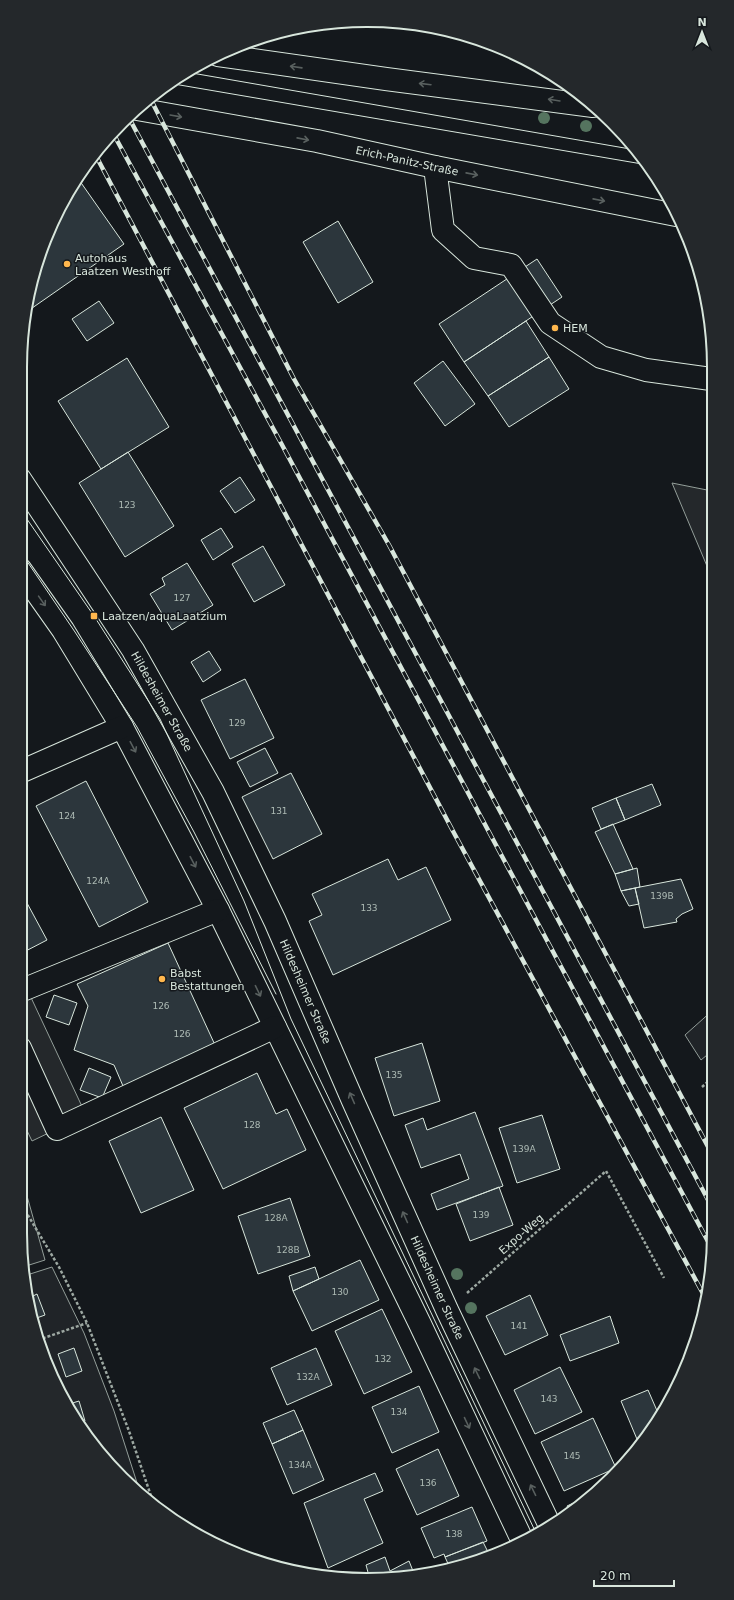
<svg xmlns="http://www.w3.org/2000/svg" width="734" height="1600" font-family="'DejaVu Sans',sans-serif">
<rect width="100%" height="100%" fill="#14181c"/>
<path fill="#202428" stroke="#939e99" d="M713 1010V1050L701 1060 685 1035Z
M20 1171 45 1260 26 1266 20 1233Z
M52 1267 84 1333 114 1411 139 1489 106 1462 66 1406 38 1345 27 1275Z"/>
<path fill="#24282b" stroke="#939e99" d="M672 483 712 491V578Z
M20 974 86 1115 32 1141 20 1116Z"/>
<path fill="#2c363c" stroke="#d8e6dc" d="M77 177 124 244 25 313 27 300 46 234Z
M338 221 373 282 338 303 303 242Z
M537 259 562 297 464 362 439 324Z
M99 301 114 323 87 341 72 319Z
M526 321 549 357 488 396 464 362Z
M549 357 569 389 509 427 488 396Z
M127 358 169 427 101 469 58 401Z
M443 361 475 404 445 426 414 383Z
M128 452 174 526 125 557 79 483Z
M240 477 255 500 235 513 220 491Z
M221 528 233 547 213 560 201 540Z
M263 546 285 585 254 602 232 564Z
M187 563 213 605 172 630 150 594 165 585 162 578Z
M209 651 221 670 203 682 191 662Z
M245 679 274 738 230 759 201 700Z
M20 702 26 711 20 715Z
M265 748 278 773 250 787 237 762Z
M291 773 322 834 273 859 242 797Z
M86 781 148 902 99 927 36 806Z
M652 784 661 805 625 820 616 798Z
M616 798 625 820 601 829 592 808Z
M613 824 633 869 615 874 595 832Z
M388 859 398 880 426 867 451 920 333 975 309 921 322 915 312 894Z
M637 868 640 887 621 891 615 874Z
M681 879 693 909 682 914 676 919 677 922 644 928 635 888Z
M635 888 639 904 629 906 621 891Z
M20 890 47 940 20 954Z
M168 943 215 1045 123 1086 114 1065 74 1050 88 1006 77 984Z
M54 995 77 1003 69 1025 46 1017Z
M422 1043 440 1101 394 1116 375 1058Z
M89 1068 111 1077 102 1098 80 1090Z
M257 1073 276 1114 287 1109 306 1150 223 1189 184 1108Z
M475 1112 503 1186 437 1210 431 1194 469 1179 460 1154 421 1168 405 1125 423 1118 427 1130Z
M542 1115 560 1169 517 1183 499 1128Z
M161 1117 194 1190 141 1213 109 1141Z
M499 1187 513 1225 470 1241 456 1204Z
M290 1198 310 1256 258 1274 238 1216Z
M360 1260 379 1300 312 1331 293 1291Z
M315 1267 319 1279 293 1291 289 1276Z
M37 1294 45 1315 34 1319 31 1297Z
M530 1295 548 1335 505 1355 486 1316Z
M382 1309 412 1372 364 1394 335 1331Z
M610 1316 619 1343 570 1361 560 1335Z
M74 1348 82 1371 66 1377 58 1354Z
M316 1348 332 1385 287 1405 271 1368Z
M560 1367 582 1412 535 1434 514 1390Z
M419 1386 439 1432 392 1453 372 1407Z
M648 1390 658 1413 639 1444 621 1401Z
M79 1401 85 1421 79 1424 66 1405Z
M294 1410 303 1430 272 1444 263 1423Z
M593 1418 616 1468 564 1491 541 1442Z
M303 1430 324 1480 293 1494 272 1444Z
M438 1449 459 1496 417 1515 396 1469Z
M375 1473 383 1491 364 1499 383 1543 328 1568 304 1503Z
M586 1497 569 1510 567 1506Z
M472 1507 487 1541 445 1557 444 1554 434 1558 421 1528Z
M483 1542 490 1556 478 1562 450 1568 445 1557Z
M385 1557 390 1571 409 1561 415 1576H369L366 1565Z"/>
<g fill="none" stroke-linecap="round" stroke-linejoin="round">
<g stroke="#d8e6dc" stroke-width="24">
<g id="minor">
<path d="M435 167 443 230 474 258 511 265 550 323 601 357 646 370 711 379"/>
<path id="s1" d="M20 479 133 650 213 792 275 921 353 1101 447 1310 550 1526"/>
<path d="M20 569 63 630 122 727 218 910 420 1324 523 1542"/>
<path d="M20 772 122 727"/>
<path d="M20 991 218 910"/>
<path d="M20 1048 57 1129 275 1027"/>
</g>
</g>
<g stroke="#d8e6dc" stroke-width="24">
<g id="major">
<path d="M218 55 386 79 593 106"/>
<path id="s2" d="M137 109 317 141 435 167 676 215"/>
</g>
</g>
<path stroke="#9da8a2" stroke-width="2.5" stroke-dasharray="3 2" stroke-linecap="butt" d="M702 1087 713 1077
M20 1202 59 1267 87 1323 129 1431 152 1499
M467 1293 606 1171 664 1278
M38 1340 87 1323"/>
<use href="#minor" stroke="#14181c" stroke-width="22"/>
<use href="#major" stroke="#14181c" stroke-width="22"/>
<path stroke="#d8e6dc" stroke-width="1" d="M186 72 636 150
M168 83 648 165
M20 509 94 616 160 719 244 901 291 1019 537 1535
M20 551 75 632 137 727 194 832 276 994"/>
<g stroke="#d8e6dc" stroke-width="4.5">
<path id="rail" d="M150 98 294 379 389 545 714 1158
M128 116 714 1211
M113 133 281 443 712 1249
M95 154 454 833 707 1301"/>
</g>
<use href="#rail" stroke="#14181c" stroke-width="3" stroke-dasharray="9" stroke-linecap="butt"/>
</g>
<g fill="#55745f">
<circle cx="544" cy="118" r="6"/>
<circle cx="586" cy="126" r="6"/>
<circle cx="457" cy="1274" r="6"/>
<circle cx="471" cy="1308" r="6"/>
</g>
<defs><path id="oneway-shaft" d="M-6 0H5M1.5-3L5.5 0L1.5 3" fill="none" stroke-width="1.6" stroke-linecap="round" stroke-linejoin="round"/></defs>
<g stroke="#59605f">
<use href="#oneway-shaft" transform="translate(296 67) rotate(-172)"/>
<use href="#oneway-shaft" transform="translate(425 84) rotate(-173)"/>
<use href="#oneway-shaft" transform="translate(554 100) rotate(-171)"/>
<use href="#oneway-shaft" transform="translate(176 116) rotate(10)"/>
<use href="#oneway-shaft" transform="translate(303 139) rotate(11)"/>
<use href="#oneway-shaft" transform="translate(472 174) rotate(11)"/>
<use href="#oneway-shaft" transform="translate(599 200) rotate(11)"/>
<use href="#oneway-shaft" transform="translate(42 601) rotate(55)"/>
<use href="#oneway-shaft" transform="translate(133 747) rotate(62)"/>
<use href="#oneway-shaft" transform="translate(193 862) rotate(62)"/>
<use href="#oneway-shaft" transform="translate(258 991) rotate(64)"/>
<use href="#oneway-shaft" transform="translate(352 1098) rotate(-114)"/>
<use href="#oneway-shaft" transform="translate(405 1217) rotate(-114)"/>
<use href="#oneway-shaft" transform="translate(477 1373) rotate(-116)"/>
<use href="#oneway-shaft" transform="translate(467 1423) rotate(65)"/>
<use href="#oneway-shaft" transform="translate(533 1490) rotate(-116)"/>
</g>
<g fill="#ffb74d" stroke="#14181c" stroke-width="1.5">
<circle cx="67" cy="264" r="4"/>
<circle cx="555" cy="328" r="4"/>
<rect x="90" y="612" width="8" height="8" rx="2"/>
<circle cx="162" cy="979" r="4"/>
</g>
<g text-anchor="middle" stroke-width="3" stroke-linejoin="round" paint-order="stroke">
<g font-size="9" fill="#adbab4">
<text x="127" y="508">123</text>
<text x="182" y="601">127</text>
<text x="237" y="726">129</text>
<text x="279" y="814">131</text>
<text x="67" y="819">124</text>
<text x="98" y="884">124A</text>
<text x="662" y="899">139B</text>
<text x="369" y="911">133</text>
<text x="161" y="1009">126</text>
<text x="182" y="1037">126</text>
<text x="394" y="1078">135</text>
<text x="252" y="1128">128</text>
<text x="524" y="1152">139A</text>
<text x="481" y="1218">139</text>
<text x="276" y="1221">128A</text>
<text x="288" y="1253">128B</text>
<text x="340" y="1295">130</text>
<text x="519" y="1329">141</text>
<text x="383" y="1362">132</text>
<text x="308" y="1380">132A</text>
<text x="549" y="1402">143</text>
<text x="399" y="1415">134</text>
<text x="572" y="1459">145</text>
<text x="300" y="1468">134A</text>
<text x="428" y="1486">136</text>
<text x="454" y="1537">138</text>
</g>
<g font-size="11" fill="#d8e6dc" stroke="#14181c">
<text dy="4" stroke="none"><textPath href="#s2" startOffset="275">Erich-Panitz-Straße</textPath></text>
<text dy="4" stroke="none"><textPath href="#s1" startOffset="264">Hildesheimer Straße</textPath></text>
<text dy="4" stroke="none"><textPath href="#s1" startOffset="588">Hildesheimer Straße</textPath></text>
<text transform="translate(521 1234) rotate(-41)" y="4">Expo-Weg</text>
<text dy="4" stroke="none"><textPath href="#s1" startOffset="912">Hildesheimer Straße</textPath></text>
</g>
<g font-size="11" fill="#d8e6dc" stroke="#14181c" text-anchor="start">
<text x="75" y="262">Autohaus<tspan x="75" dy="13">Laatzen Westhoff</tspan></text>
<text x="563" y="332">HEM</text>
<text x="102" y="620">Laatzen/aquaLaatzium</text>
<text x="170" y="977">Babst<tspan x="170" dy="13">Bestattungen</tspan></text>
</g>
</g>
<path d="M0 0H734V1600H0ZM367 27H367A340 340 0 0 1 707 367V1233A340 340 0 0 1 367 1573H367A340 340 0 0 1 27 1233V367A340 340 0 0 1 367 27Z" fill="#24282b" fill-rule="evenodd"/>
<path fill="none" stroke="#d8e6dc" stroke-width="2" d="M367 27H367A340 340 0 0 1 707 367V1233A340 340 0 0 1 367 1573H367A340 340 0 0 1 27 1233V367A340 340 0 0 1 367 27Z"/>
<g transform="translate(702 32)" stroke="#14181c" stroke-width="3" paint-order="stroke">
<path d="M0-3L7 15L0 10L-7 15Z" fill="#d8e6dc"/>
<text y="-6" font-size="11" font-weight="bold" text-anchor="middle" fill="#d8e6dc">N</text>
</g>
<path d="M594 1580v6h80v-6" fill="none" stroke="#d8e6dc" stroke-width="2"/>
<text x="600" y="1580" font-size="12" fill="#d8e6dc" stroke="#14181c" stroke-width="3" paint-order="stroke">20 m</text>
</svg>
